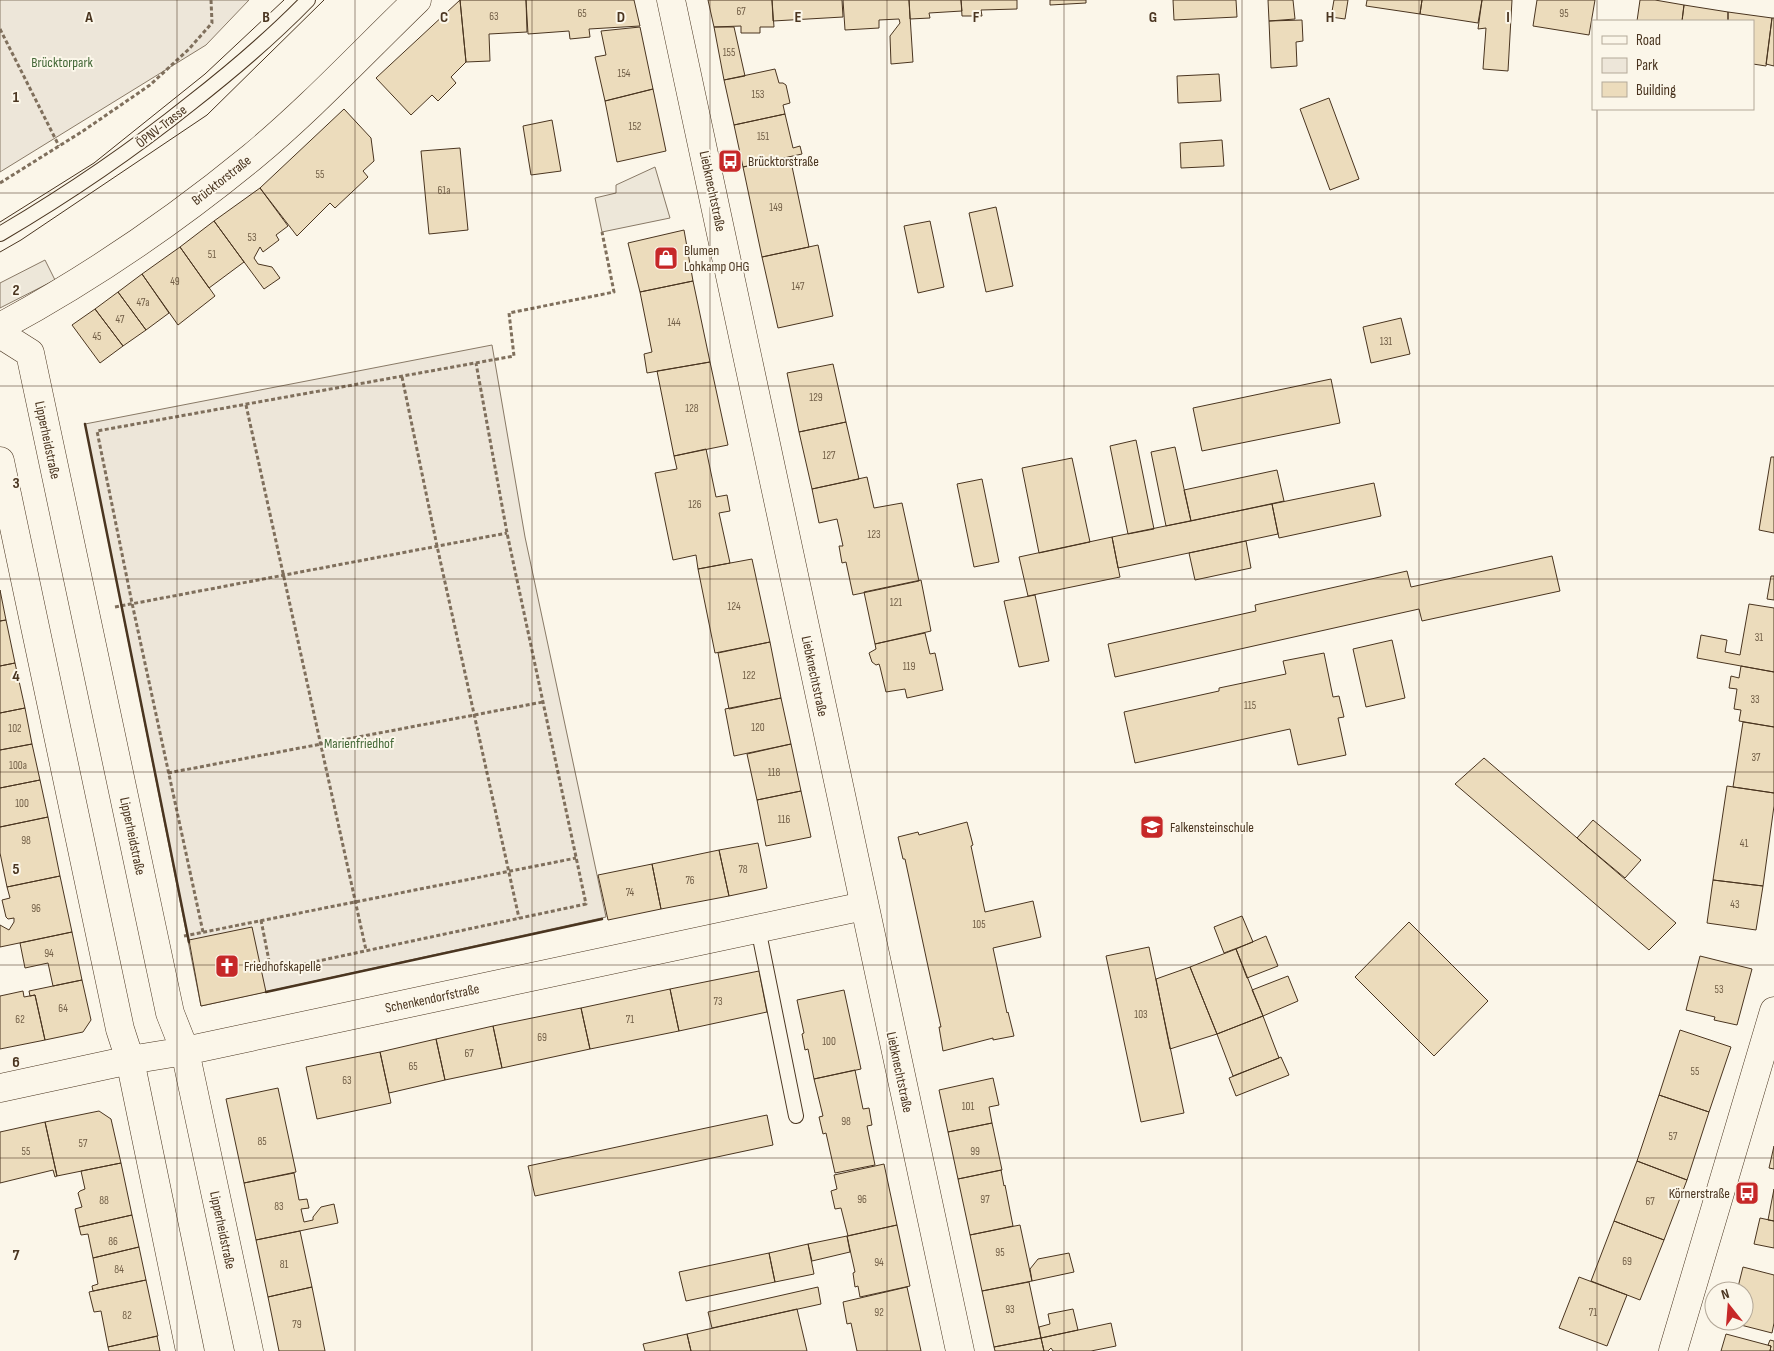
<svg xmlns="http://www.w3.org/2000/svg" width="1774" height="1351" font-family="'Sofia Sans Condensed',sans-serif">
<rect width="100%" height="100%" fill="#fbf6e9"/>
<path fill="#ede6d9" stroke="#887966" d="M0 0H249L206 45 0 172Z
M492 345 525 537 606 917 201 1006 85 424Z"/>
<path fill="#ede7d9" stroke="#887966" d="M655 167 670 218 602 232 595 198 616 193V185Z
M45 260 55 280 0 308V283Z"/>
<path fill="#ecdcbc" stroke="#4a3520" d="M460 0 466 62 451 77 456 83 438 101 432 95 411 115 376 78Z
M460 0H526L527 32 489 34 490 61 466 62Z
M526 0H634L640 26 589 29 590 37 570 39 569 31 528 34Z
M708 0H772L774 27H760V33H741V26L714 27Z
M772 0H842L843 17 773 21Z
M843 0H909L913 62 891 64 890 36 900 23 899 19 879 20V28L845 30Z
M909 0H961L962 11 929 13 930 18 910 19Z
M961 0H1017V9L981 10 982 16H962Z
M1050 0H1086V3L1050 5Z
M1173 0H1236L1237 17 1174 20Z
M1268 0H1293L1295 19 1269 21Z
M1334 0H1348L1345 19 1331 17Z
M1367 0H1422L1420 14 1366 6Z
M1422 0H1482L1478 23 1420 14Z
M1482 0H1512L1508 71 1483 69 1486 28 1478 29Z
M1537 0H1595L1589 35 1533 26Z
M1640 0H1655L1684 5 1682 21H1637Z
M1684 5 1728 12V21H1682Z
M1728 12 1772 18 1766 66 1753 64V21H1728Z
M1772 18H1774V66L1766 64Z
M1302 20 1303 41 1296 42 1297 66 1271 68 1269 21Z
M640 27 653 89 605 101 595 57 606 55 601 31Z
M714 27H734L745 76 724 80Z
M775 69 779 83H783L786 85 790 103 783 105 785 114 734 125 724 80Z
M1219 74 1221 101 1178 103 1177 76Z
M653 89 666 151 617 162 605 101Z
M1329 98 1359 179 1330 190 1300 109Z
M344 109 371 138 374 161 363 171 368 177 335 208 330 203 297 236 260 188Z
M785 114 793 148 800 146 802 154 743 167 734 125Z
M552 120 561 171 531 175 523 126Z
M1222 140 1224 166 1181 168 1180 143Z
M460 148 468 230 429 234 421 151Z
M790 157 809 247 762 257 743 167Z
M260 188 288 226 276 235 279 240 263 252 260 247 254 258 258 264 272 267 280 278 264 289 214 221Z
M996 207 1013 286 986 292 969 213Z
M214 221 244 262 209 288 180 247Z
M930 221 944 287 918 293 904 226Z
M684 230 693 281 640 292 628 243Z
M818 245 833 316 778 328 762 257Z
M180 247 215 296 178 325 142 274Z
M142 274 169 313 146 330 118 292Z
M693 281 710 362 647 373 644 354 652 352 640 292Z
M118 292 146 330 123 346 95 309Z
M95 309 123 346 100 363 72 325Z
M1401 318 1410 354 1371 363 1363 327Z
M710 362 728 445 674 456 657 371Z
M833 364 846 422 799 432 787 373Z
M1331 379 1340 423 1202 451 1193 408Z
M846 422 859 479 812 489 799 432Z
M1136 440 1154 529 1128 534 1110 446Z
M1175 447 1191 521 1166 526 1151 452Z
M706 449 716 497 727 495 730 511 719 513 730 563 698 569 696 555 673 560 655 473 677 469 674 456Z
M1771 457H1774V533L1759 530Z
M1072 458 1090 542 1039 553 1022 468Z
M1277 470 1284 501 1191 521 1184 490Z
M867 477 874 508 902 503 919 581 853 595 846 562 842 563 839 546H843L837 519 819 523 812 489Z
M982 479 999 562 974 567 957 484Z
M1374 483 1381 516 1279 538 1272 504Z
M1272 504 1278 534 1118 568 1112 537Z
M1112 537 1120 577 1028 596 1019 557Z
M1246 541 1251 568 1195 580 1189 553Z
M1552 556 1560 591 1422 621 1419 609 1115 677 1108 644 1256 611 1255 605 1407 571 1411 587Z
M752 559 770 642 715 653 698 569Z
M1771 576H1774V600L1767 599Z
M921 580 931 631 875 644 864 592Z
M0 590 6 620 0 621Z
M1035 595 1049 661 1019 667 1004 601Z
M1749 604 1774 608V672L1697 658 1701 635 1727 640 1725 652 1740 655Z
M6 620 15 663 0 666V621Z
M925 633 930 654 935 653 943 690 907 698 905 689 886 692 880 667 879 664 876 665 872 662 869 653 876 649 875 644Z
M1392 640 1405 698 1366 707 1353 649Z
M770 642 781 698 729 709 718 653Z
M1324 653 1333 697 1339 696 1344 717 1338 718 1346 755 1298 765 1290 729 1135 763 1124 712 1219 691V688L1286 674 1283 661Z
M15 663 25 708 0 713V666Z
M1741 666 1774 672V727L1739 721 1741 710 1734 709 1737 689 1729 688 1731 676 1739 678Z
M781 698 791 744 734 756 725 709Z
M25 708 32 744 0 750V713Z
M1743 722 1774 727V793L1733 787Z
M32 744 40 780 0 788V750Z
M791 744 801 791 757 800 747 754Z
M1484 758 1676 923 1649 950 1455 784Z
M40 780 48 817 0 827V788Z
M1727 786 1774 793V806L1763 886 1713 880Z
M801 791 811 837 766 846 757 800Z
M48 817 60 876 7 887 0 853V827Z
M1593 820 1641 860 1625 878 1577 838Z
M967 822 973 845 971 846 985 912 1033 901 1041 937 993 948 1007 1013 1008 1012 1014 1036 993 1040V1038L943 1051 939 1027H941L905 859H903L898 837 918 832 919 835Z
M758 843 767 888 729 896 719 850Z
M719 850 729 896 661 909 652 864Z
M652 864 661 909 608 920 598 875Z
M60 876 72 932 0 947V925L9 930 14 922V918L8 919 6 917 2 900 10 898 7 887Z
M1713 880 1763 886 1756 930 1707 923Z
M1242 916 1253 942 1224 953 1214 927Z
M1409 922 1488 1001 1434 1056 1355 977Z
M252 927 266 992 201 1006 189 940Z
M72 932 82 980 53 986 48 963 25 968 20 943Z
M1266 936 1278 966 1247 978 1236 949Z
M1149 947 1184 1113 1141 1122 1106 956Z
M1236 949 1263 1016 1217 1034 1190 967Z
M1700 956 1752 969 1737 1025 1714 1020 1715 1017 1686 1010Z
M1190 967 1217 1034 1170 1049 1156 979Z
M759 971 767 1012 679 1031 670 989Z
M1288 976 1298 1001 1263 1016 1252 990Z
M82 980 91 1020 83 1032 45 1040 35 995 30 996 29 991Z
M670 989 679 1031 590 1049 581 1008Z
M844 990 861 1069 814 1079 808 1049 805 1050 802 1034 804 1033 797 1000Z
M23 991 24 997 35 995 45 1040 0 1049V996Z
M581 1008 590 1049 502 1068 493 1026Z
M1263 1016 1279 1058 1233 1076 1217 1034Z
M493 1026 502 1068 445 1080 436 1039Z
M1680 1030 1731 1047 1709 1112 1659 1095Z
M436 1039 445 1080 389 1093 380 1052Z
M380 1052 391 1103 317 1119 306 1067Z
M1281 1057 1289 1075 1236 1096 1229 1078Z
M855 1070 863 1109 869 1108 872 1125 867 1126 875 1165 835 1173 826 1133 823 1134 819 1117 823 1116 814 1079Z
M993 1078 999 1105 989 1107 992 1123 948 1132 939 1090Z
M278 1088 296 1172 244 1183 226 1099Z
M1659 1095 1709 1112 1687 1180 1637 1161Z
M99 1111 111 1119 121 1163 57 1176 45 1122Z
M767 1115 773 1145 535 1196 528 1166Z
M45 1122 57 1176 55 1177 53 1170 0 1183V1132Z
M992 1123 1002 1170 958 1179 948 1132Z
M1774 1146V1169L1769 1168Z
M1637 1161 1687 1180 1664 1240 1614 1221Z
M121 1163 132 1215 79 1227 75 1209 82 1207 78 1193 80 1191 85 1189 81 1171Z
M884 1164 897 1225 848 1236 841 1208 835 1209 831 1191 837 1189 834 1175Z
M1001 1170 1004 1186 1005 1185 1013 1226 970 1235 958 1179Z
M294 1173 299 1200 307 1199 309 1208 301 1209 304 1222 313 1220V1217L321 1207 334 1204 338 1223 256 1240 244 1183Z
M1774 1189V1221L1768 1220Z
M132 1215 139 1247 93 1258 88 1234 81 1235 79 1227Z
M1760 1218 1774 1221V1248L1754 1244Z
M1614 1221 1664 1240 1640 1300 1591 1281Z
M897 1225 910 1286 860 1297 858 1286 855 1287 853 1273 855 1272 847 1236Z
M1020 1225 1032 1281 982 1291 970 1235Z
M300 1231 312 1287 268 1297 256 1240Z
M847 1236 850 1252 812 1261 808 1244Z
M808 1244 814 1274 775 1282 769 1253Z
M139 1247 146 1280 93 1291 92 1286 98 1284 93 1258Z
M769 1253 775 1282 686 1301 679 1272Z
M1069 1253 1074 1272 1032 1281 1030 1269 1038 1259Z
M1743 1267 1774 1275V1323L1772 1333 1729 1322 1744 1321V1291H1737Z
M1579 1277 1627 1295 1607 1346 1559 1328Z
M146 1280 158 1336 108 1347 101 1311 94 1312 89 1292Z
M1029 1282 1041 1338 994 1347 982 1291Z
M312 1287 325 1351H279L268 1297Z
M818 1287 821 1304 712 1328 708 1312Z
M907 1287 921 1351H857L851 1323 847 1324 843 1302Z
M797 1309 807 1351H691L687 1334Z
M1073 1309 1078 1330 1041 1338 1039 1327 1050 1324 1048 1314Z
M1111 1323 1116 1346 1091 1351H1053L1051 1348 1048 1351H1044L1041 1338Z
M687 1334 691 1351H645L643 1344Z
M1726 1334 1771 1346 1770 1351H1721Z
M157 1336 160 1351H109L108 1347Z
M1041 1338 1044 1351H995L994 1347Z
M1770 1340 1774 1341V1351H1770L1771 1346 1768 1345Z"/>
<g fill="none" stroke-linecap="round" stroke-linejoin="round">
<g stroke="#4a3520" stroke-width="16">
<path id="lane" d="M0 234C68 194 130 152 191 103 232 71 272 37 308 0
M758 928 796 1116"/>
</g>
<g stroke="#4a3520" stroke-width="29">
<path id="street" d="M0 327C89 279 174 221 252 157 310 109 362 53 417 0
M0 334 30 353 170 1013 185 1051 249 1351
M0 461 120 1029 130 1060 190 1351
M0 1088 130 1060 185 1051 864 906
M1673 1351 1774 1011"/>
</g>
<g stroke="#4a3520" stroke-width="29">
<path id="secondary" d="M671 0 960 1351"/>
</g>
<path stroke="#7f6f5c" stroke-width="3" stroke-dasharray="4 2.5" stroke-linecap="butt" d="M0 29 59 146
M0 183 83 131 150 85 189 49 212 23 211 0
M402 377 437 546 519 918
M246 405 366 950
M115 607 507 533
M168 773 543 702
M261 920 271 971 586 904 507 533 476 363
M203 932 132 603 97 431 514 356 509 313 614 292 602 232
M184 936 576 858"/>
<use href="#lane" stroke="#fbf6e9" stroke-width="14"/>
<use href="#street" stroke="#fbf6e9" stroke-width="28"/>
<use href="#secondary" stroke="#fbf6e9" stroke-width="28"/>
<path stroke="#4a3520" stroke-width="1" d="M0 222 94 163 205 74 284 0
M0 252 21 240 207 115 324 0"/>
<path stroke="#4a3520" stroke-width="2.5" d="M85 424 189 942
M266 992 602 919"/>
</g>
<path fill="none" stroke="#4a3520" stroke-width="1" stroke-opacity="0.55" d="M177 0V1351M355 0V1351M532 0V1351M710 0V1351M887 0V1351M1064 0V1351M1242 0V1351M1419 0V1351M1597 0V21M1597 109V1351M0 193H1774M0 386H1774M0 579H1774M0 772H1774M0 965H1774M0 1158H1774"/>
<defs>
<g id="bus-square" transform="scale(1.25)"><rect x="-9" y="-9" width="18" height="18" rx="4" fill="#c62828" stroke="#fbf6e9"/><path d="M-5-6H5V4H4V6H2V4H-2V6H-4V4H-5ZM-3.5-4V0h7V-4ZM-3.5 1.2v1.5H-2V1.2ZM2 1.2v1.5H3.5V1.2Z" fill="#fff"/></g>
<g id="shop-square" transform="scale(1.25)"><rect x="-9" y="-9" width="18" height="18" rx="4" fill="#c62828" stroke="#fbf6e9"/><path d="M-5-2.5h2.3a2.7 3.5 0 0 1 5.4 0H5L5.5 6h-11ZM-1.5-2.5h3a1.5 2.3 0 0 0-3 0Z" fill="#fff"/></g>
<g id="school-square" transform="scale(1.25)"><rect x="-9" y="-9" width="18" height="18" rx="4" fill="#c62828" stroke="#fbf6e9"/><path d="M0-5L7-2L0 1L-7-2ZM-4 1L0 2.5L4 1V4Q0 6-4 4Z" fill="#fff"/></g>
<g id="church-square" transform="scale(1.25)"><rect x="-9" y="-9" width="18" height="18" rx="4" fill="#c62828" stroke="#fbf6e9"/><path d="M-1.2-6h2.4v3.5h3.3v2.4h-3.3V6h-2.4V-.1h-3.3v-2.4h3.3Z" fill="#fff"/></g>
</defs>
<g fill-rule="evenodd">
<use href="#bus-square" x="730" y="161"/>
<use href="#shop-square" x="666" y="258"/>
<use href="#school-square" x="1152" y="827"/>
<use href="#church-square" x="227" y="966"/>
<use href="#bus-square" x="1747" y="1193"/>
</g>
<g text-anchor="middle" stroke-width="4" stroke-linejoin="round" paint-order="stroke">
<g font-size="11" fill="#725f47">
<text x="741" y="15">67</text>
<text x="582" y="17">65</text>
<text x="1564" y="17">95</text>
<text x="494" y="20">63</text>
<text x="729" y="56">155</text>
<text x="624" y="77">154</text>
<text x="758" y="98">153</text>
<text x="635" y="130">152</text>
<text x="763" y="140">151</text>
<text x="320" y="178">55</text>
<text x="444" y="194">61a</text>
<text x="776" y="211">149</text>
<text x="252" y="241">53</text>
<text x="212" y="258">51</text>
<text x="175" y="285">49</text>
<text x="798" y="290">147</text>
<text x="143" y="306">47a</text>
<text x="120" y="323">47</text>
<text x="674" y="326">144</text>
<text x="97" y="340">45</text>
<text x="1386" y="345">131</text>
<text x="816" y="401">129</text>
<text x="692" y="412">128</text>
<text x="829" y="459">127</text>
<text x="695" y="508">126</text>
<text x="874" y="538">123</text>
<text x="896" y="606">121</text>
<text x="734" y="610">124</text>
<text x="1759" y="641">31</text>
<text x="909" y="670">119</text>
<text x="749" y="679">122</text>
<text x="1755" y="703">33</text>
<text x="1250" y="709">115</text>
<text x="758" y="731">120</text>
<text x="15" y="732">102</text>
<text x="1756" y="761">37</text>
<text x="18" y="769">100a</text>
<text x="774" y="776">118</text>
<text x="22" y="807">100</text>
<text x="784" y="823">116</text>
<text x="26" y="844">98</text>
<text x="1744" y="847">41</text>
<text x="743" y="873">78</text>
<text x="690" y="884">76</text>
<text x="630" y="896">74</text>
<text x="1735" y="908">43</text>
<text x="36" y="912">96</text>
<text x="979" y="928">105</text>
<text x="49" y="957">94</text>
<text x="1719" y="993">53</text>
<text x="718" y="1005">73</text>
<text x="63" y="1012">64</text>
<text x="1141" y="1018">103</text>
<text x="20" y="1023">62</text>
<text x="630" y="1023">71</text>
<text x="542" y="1041">69</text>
<text x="829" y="1045">100</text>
<text x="469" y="1057">67</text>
<text x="413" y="1070">65</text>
<text x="1695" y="1075">55</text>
<text x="347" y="1084">63</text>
<text x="968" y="1110">101</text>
<text x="846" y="1125">98</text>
<text x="1673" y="1140">57</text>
<text x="262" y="1145">85</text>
<text x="83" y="1147">57</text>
<text x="26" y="1155">55</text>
<text x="975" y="1155">99</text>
<text x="862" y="1203">96</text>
<text x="985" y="1203">97</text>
<text x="104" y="1204">88</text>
<text x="1650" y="1205">67</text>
<text x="279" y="1210">83</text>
<text x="113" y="1245">86</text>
<text x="1000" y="1256">95</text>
<text x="1627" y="1265">69</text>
<text x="879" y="1266">94</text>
<text x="284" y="1268">81</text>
<text x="119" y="1273">84</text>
<text x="1010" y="1313">93</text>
<text x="879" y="1316">92</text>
<text x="1593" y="1316">71</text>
<text x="127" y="1319">82</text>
<text x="297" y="1328">79</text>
</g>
<g font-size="14" fill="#436837" stroke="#fbf6e9">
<text x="62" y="67">Brücktorpark</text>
<text x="359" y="748">Marienfriedhof</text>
</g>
<g font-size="14" fill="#4a3520" stroke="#fbf6e9">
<text transform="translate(161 126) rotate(-38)" y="5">ÖPNV-Trasse</text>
<text transform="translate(221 180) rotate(-38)" y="5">Brücktorstraße</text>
<text transform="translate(713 191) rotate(78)" y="5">Liebknechtstraße</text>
<text transform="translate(48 440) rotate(78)" y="5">Lipperheidstraße</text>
<text transform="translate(815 676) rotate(78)" y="5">Liebknechtstraße</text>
<text transform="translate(133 836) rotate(78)" y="5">Lipperheidstraße</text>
<text transform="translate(432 998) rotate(-12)" y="5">Schenkendorfstraße</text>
<text transform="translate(900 1072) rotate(78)" y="5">Liebknechtstraße</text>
<text transform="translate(223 1230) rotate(78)" y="5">Lipperheidstraße</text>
</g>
<g font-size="14" fill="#4a3520" stroke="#fbf6e9" text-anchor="start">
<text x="748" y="166">Brücktorstraße</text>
<text x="684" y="255">Blumen<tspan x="684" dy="16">Lohkamp OHG</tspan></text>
<text x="1170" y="832">Falkensteinschule</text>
<text x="244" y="971">Friedhofskapelle</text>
<text x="1730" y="1198" text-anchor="end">Körnerstraße</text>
</g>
</g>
<g font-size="16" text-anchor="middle" font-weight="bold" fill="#4a3520" stroke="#fbf6e9" stroke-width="4" stroke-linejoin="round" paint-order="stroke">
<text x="89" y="22">A</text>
<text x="266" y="22">B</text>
<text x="444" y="22">C</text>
<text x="621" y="22">D</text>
<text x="798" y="22">E</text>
<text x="976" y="22">F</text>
<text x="1153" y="22">G</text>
<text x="1330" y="22">H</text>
<text x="1508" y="22">I</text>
<text x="16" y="102">1</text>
<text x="16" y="295">2</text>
<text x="16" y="488">3</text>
<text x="16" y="681">4</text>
<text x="16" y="874">5</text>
<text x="16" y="1067">6</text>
<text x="16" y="1260">7</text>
</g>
<rect x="1592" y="20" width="162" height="90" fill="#fbf6e9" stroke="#b4a999"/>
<rect x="1602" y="36" width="25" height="8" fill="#fbf6e9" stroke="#b4a999"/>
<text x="1636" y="45" font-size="15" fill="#4a3520">Road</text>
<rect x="1602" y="58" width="25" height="15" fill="#ede6d9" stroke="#b4a999"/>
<text x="1636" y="70" font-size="15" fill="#4a3520">Park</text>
<rect x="1602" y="82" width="25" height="15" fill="#ecdcbc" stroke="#b4a999"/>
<text x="1636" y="95" font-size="15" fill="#4a3520">Building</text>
<g transform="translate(1729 1306) rotate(343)"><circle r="24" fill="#fbf6e9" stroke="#b4a999"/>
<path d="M0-4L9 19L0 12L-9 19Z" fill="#c62828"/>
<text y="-8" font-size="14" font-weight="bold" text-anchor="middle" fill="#4a3520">N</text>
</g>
</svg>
